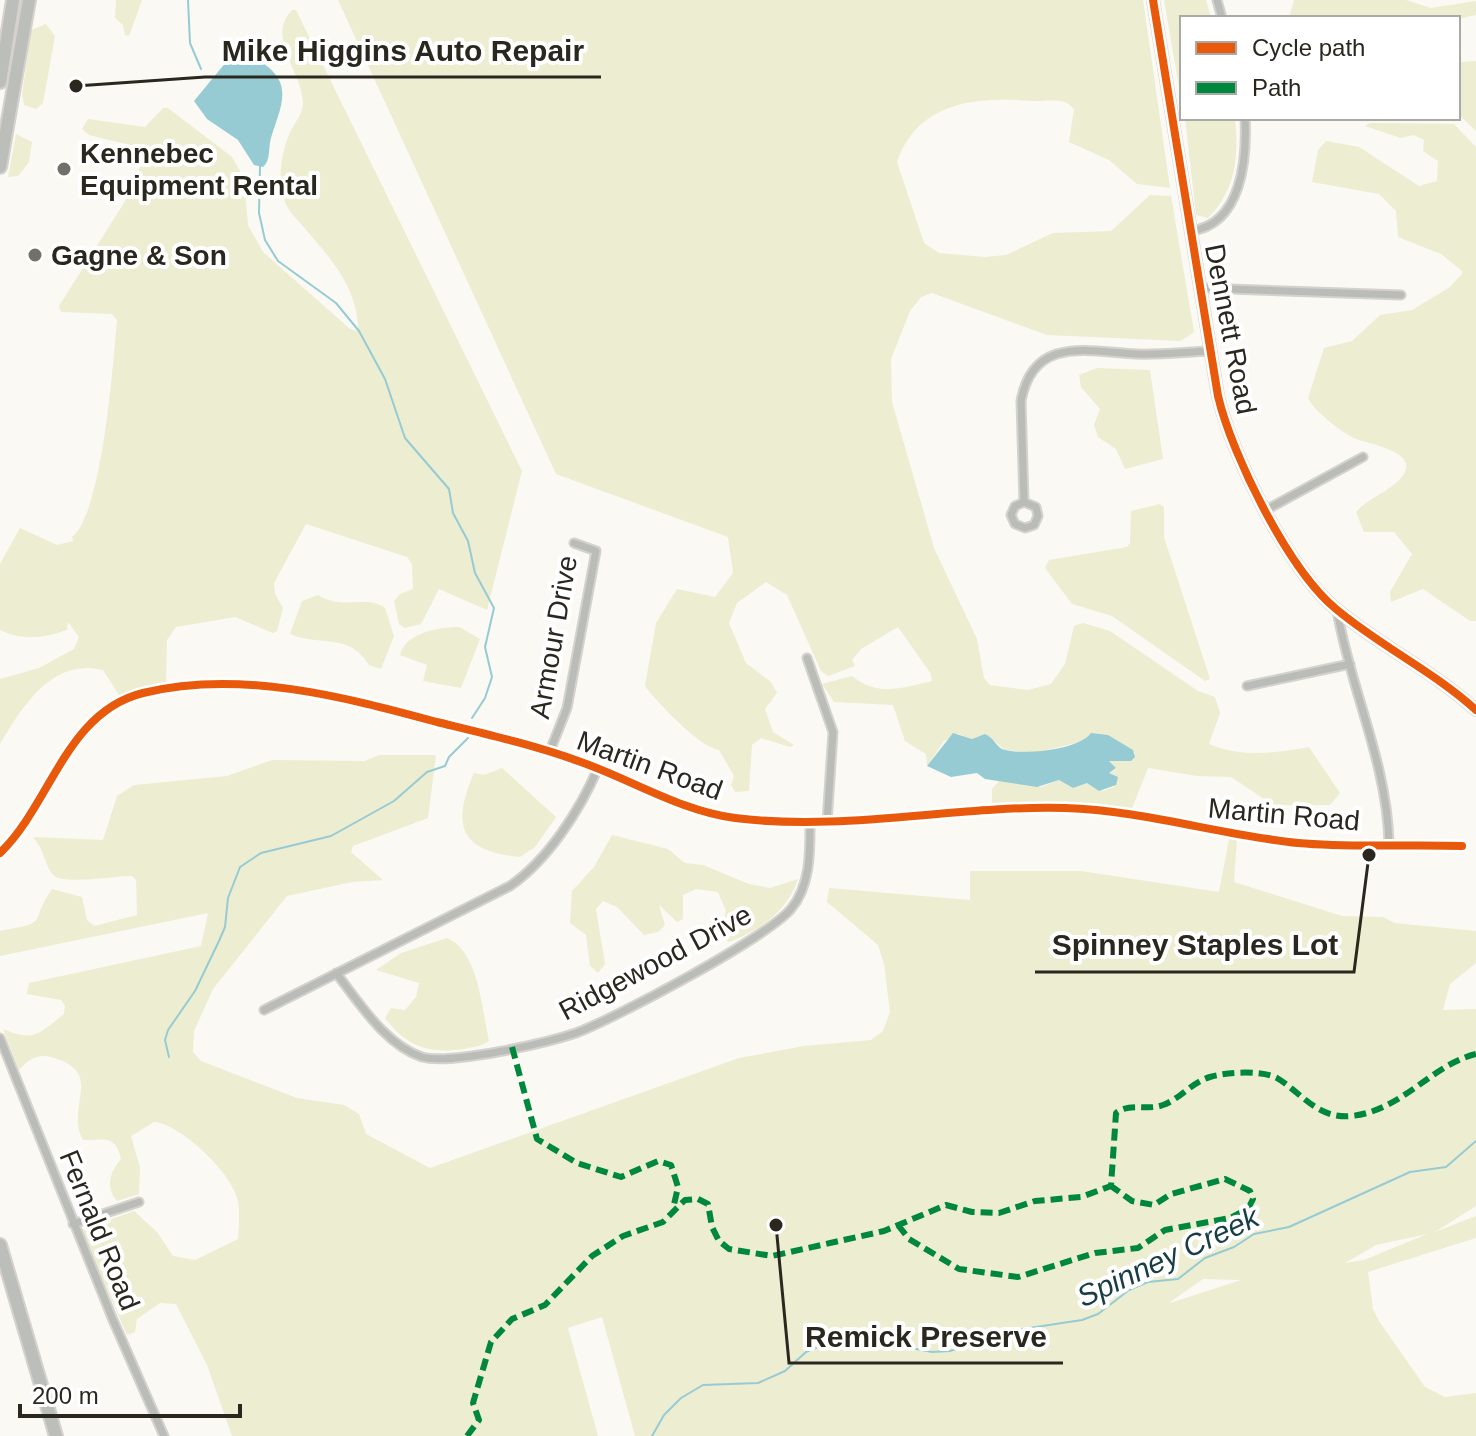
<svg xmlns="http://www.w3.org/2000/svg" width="1476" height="1436" font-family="Arial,sans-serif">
<rect width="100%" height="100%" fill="#fbf9f4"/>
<path fill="#ededd1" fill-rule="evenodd" d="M116 0H142L129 36 125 35 123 25 115 18Z
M338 0H1143L1170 188 1137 184 1109 160 1069 142 1074 109C1064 96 1048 102 1033 101 978 97 919 100 897 162L924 243 939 253 985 257 1006 255 1053 233 1111 231 1150 195 1171 196 1194 332 1181 341 1047 335 932 293 921 297 910 311 891 359 892 402 934 548 977 639 984 678 990 685 1028 690 1051 684 1065 664 1074 626 1083 623 1110 631 1198 691 1215 697 1220 713 1209 744C1242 758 1275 753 1309 747L1340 793 1330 805H1273L1231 777 1197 776 1148 768 1131 811 1057 802 996 803 992 802V789L1000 780 1041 787 1059 780 1073 788 1087 783 1102 791 1114 787 1118 777 1109 773 1116 769 1109 761 1133 760 1135 753 1108 735 1036 753 1005 750 986 734 972 739 958 734 944 741 927 766 926 754 905 741 893 705 834 702 822 684 852 676C878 697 902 688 932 681L931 674 898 627 861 649 852 660 855 666 828 676 821 671 787 595 766 582 737 603 729 623 746 663 771 682 777 693 765 709 773 732 794 745 790 747 761 738 752 745 749 791 735 792 731 785 734 776 719 750C699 747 658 703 645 686L656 623 677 589 715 597 733 573 728 537 556 474Z
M1164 0H1206L1211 18H1182V104Z
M1294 0H1406L1431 8 1476 1V15L1458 19 1289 18Z
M292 10H296L522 471 487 610 439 589 421 624 405 628 399 624 394 601 400 594 413 589 412 564 407 557 306 524 274 583 275 594 283 608 277 631 273 633 235 617 176 627 167 640 166 682 119 695 103 670C52 657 22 707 0 744V679L39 668 74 649 79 637 68 622 67 630C43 638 23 641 0 630V564L20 528 57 545 73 541 72 537C103 512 113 363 117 320L112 314 61 312 59 306 129 195 142 162 134 146 89 135 82 129 88 119 145 127 163 108H168L232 157 244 178 248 225 263 252 349 328 355 331 358 328C357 288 332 260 307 231 300 222 289 213 285 202 277 183 281 153 289 135 293 124 304 114 303 102 301 70 266 37 292 10Z
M46 24 55 36 43 103 36 109 24 105 22 95 31 30Z
M1476 61V131L1458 114V62Z
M1185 118H1235C1239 156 1236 190 1208 218L1196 215Z
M1370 123 1454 124 1476 147V621H1470L1423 589 1391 602 1390 592 1412 554 1394 532H1364L1356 512C1368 498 1389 492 1401 478 1424 451 1366 444 1354 438 1341 432 1313 410 1308 398L1324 348 1352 341 1380 315 1412 310 1450 287 1462 274V271L1441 254 1398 237 1396 211 1379 194 1312 182 1318 150 1326 141 1359 147 1419 186 1437 181 1438 161 1423 151 1424 140 1414 135 1401 138 1365 126Z
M16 134 32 142 29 162 18 176 8 177Z
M1097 368 1150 370 1163 459 1125 469 1116 449 1098 437 1094 425 1100 409 1081 387 1079 375Z
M1160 504 1164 507V537L1210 679 1205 681 1112 616 1072 604 1045 568 1049 560 1127 547 1130 543 1131 511Z
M318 595C342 611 368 594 385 608L394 636 381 669 369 665C349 632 321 647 290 634L302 601Z
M459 627 480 639 461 688 423 681 427 665 400 655C405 633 439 627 459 627Z
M379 755H436L428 818 353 846 351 852 383 880 352 882 287 896 213 989 194 1031 193 1052 201 1061 297 1098 344 1105 359 1114 366 1134 430 1168 739 1058 804 1046 871 1040 883 1031 890 1012 884 964 878 945 827 902 829 888 970 900V871H1081L1219 892 1229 839 1237 840 1234 882 1342 916 1383 917 1395 923 1476 931V963L1450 984 1443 1010 1476 1009V1206L1435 1232 1476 1216V1238L1368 1272 1373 1309 1379 1321 1425 1387 1445 1397 1476 1393V1436H635L602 1317 568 1328 598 1436H232L207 1365 176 1304 160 1303 137 1319 135 1332 127 1335 81 1230 134 1211 157 1232 173 1256 195 1260 238 1239C239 1227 240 1212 238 1201 233 1174 181 1124 154 1122L131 1136 140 1168 139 1194 117 1201C105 1187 110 1172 121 1159 115 1133 103 1141 83 1140 64 1107 107 1072 51 1057 36 1053 27 1061 19 1070L3 1029C34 1042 39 1034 64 1014L65 1006 61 1000 27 994 29 983 201 946 208 913 0 956V931C53 921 27 925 52 889L82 897 87 920 94 926 137 915 136 880 132 876C115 876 63 885 53 875 44 864 45 850 33 837L103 840 117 796 134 785 227 776 272 760 365 761ZM1427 1234 1364 1260 1345 1263 1376 1245ZM1203 1279 1241 1280 1170 1303V1302Z
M502 768 556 817 535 847 520 857C458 851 452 824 474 773L484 775Z
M612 835 668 849 685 863 703 865 749 884 770 888 798 879C788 911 759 931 729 942L718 936 726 911 718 892 696 889 683 895V919L677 922 659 905 665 925 658 932 644 935 617 907 603 901 596 909 605 964 598 973 590 966 586 935 570 923 572 891 594 867Z
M447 938C479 951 482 1011 489 1041 482 1046 473 1047 464 1049 429 1054 407 1047 385 1018L391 1008 405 1010 416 997 419 983 376 970 401 953Z"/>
<path fill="#96cbd3" d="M236 50C247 51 254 58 264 64 295 85 279 110 271 138 268 148 271 160 263 167L254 165 238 140 207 119 194 101Z
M953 733 972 739 985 734C995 738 996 748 1005 750 1025 755 1079 750 1091 733L1108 735 1133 750 1135 757 1131 761H1109L1116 768 1109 773 1118 777 1116 785 1099 791 1087 783 1073 788 1059 780 1037 787 985 779 977 773 951 777 927 766Z"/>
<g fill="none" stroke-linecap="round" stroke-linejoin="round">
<path stroke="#96cbd3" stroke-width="2" d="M188 0 190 43 201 69
M260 165 259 213 265 240 278 261 336 303 359 331 385 379 405 438 449 489 453 513 468 541 475 573 494 608 485 647 492 677 485 698 472 718
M169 1057 165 1040 168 1030 195 991 219 941 225 927 228 898 240 867 261 853 331 836 394 801 427 772 445 766 449 757 468 738
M652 1436 664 1415 681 1398 703 1385 758 1383 785 1371 806 1352 820 1346 886 1343 932 1352 950 1351 1016 1330 1082 1320 1098 1314 1129 1290 1148 1282 1178 1279 1205 1258 1234 1247 1254 1234 1289 1227 1410 1172 1446 1167 1476 1141"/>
<g stroke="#d5d2ce" stroke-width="11">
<path id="street" d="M1217 0 1222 18
M1191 231C1242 224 1247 159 1245 118
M1200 288 1401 295
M1024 502 1036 507 1038 516 1034 525 1025 528 1015 524 1011 515 1015 506 1024 502 1021 401C1033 336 1087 351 1136 354 1160 355 1185 352 1210 351
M1266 510 1363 457
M1337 610C1350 688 1387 762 1389 843
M807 658 833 732 827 822
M1247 686 1350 664
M550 751 567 708 596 551 574 543
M0 853C51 804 66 712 143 693 239 669 345 697 437 722 486 734 534 745 581 762 632 780 681 811 735 818 846 832 955 805 1065 808 1142 810 1220 835 1298 843 1352 848 1408 844 1462 846
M336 973C359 1002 385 1045 422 1057 451 1065 546 1043 576 1033 616 1018 766 938 791 909 811 885 810 851 810 822
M264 1010 510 886C548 860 580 810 598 768
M0 1038 113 1320 164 1436
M73 1224 139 1202"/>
</g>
<g stroke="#d5d2ce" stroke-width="14">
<path id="secondary" d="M1153 0 1218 396C1232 456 1289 570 1336 609 1380 646 1433 671 1476 710"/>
</g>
<g stroke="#d5d2ce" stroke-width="16">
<path id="primary" d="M0 82 13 0
M0 167 29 0
M0 1245 56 1436"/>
</g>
<use href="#street" stroke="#babcb8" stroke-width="7"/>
<use href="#secondary" stroke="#b9bab8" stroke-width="10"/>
<use href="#primary" stroke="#bcbeba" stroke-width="12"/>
<path stroke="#00873e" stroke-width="6" stroke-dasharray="12 6" stroke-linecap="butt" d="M512 1047 537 1139 577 1163 621 1177 658 1161 671 1165 678 1187 673 1209
M898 1225 909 1239 959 1269 1018 1277 1095 1253 1138 1248 1165 1230 1230 1218 1248 1209 1253 1199 1250 1191 1225 1179 1171 1194 1154 1205 1132 1201 1111 1186
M467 1436 479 1420 473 1403 491 1342 512 1319 545 1305 592 1256 623 1236 663 1222 685 1200 698 1199 708 1204 712 1227 719 1241 729 1249 772 1256 884 1231 946 1205 972 1212 999 1213 1035 1201 1081 1197 1111 1186 1116 1113C1130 1102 1148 1111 1163 1105 1180 1099 1192 1082 1210 1077 1227 1072 1261 1070 1277 1078 1302 1093 1317 1119 1351 1116 1402 1111 1431 1065 1476 1054"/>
<g stroke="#fff" stroke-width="13">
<path id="cycleway" d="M1153 0 1218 396C1232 456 1289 570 1336 609 1380 646 1433 671 1476 710
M0 853C51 804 66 712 143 693 239 669 345 697 437 722 486 734 534 745 581 762 632 780 681 811 735 818 846 832 955 805 1065 808 1142 810 1220 835 1298 843 1352 848 1408 844 1462 846"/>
</g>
<use href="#cycleway" stroke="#e8590c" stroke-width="8"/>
</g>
<g fill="#737069" stroke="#fff" stroke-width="3">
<circle cx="64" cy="169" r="8"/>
<circle cx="35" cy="255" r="8"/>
</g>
<g text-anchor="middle" stroke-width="8" stroke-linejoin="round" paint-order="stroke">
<g font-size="28" font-weight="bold" fill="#2a271e" stroke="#fff" text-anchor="start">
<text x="80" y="163">Kennebec<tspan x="80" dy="32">Equipment Rental</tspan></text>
<text x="51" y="265">Gagne &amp; Son</text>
</g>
<g font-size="28" fill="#2a271e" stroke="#fff">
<text transform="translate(1231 329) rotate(79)" y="10">Dennett Road</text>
<text transform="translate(553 637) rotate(-80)" y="10">Armour Drive</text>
<text transform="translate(650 765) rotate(20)" y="10">Martin Road</text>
<text transform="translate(1284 814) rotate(5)" y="10">Martin Road</text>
<text transform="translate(655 962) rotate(-28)" y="10">Ridgewood Drive</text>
<text transform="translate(100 1230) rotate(68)" y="10">Fernald Road</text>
</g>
<g font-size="30" font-style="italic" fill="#183d44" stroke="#fff">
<text transform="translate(1168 1257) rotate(-25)" y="10">Spinney Creek</text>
</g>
</g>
<path fill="none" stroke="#2a271e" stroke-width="3" d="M76 86L205 77H601M1369 855L1354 972H1035M776 1225L789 1363H1063"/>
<g fill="#2a271e" stroke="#fff" stroke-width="3">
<circle cx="76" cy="86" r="8"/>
<circle cx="1369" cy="855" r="8"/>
<circle cx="776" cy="1225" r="8"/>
</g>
<g font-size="30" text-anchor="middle" font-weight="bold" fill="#2a271e" stroke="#fff" stroke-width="8" stroke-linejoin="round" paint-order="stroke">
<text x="403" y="61">Mike Higgins Auto Repair</text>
<text x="1195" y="955">Spinney Staples Lot</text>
<text x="926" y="1347">Remick Preserve</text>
</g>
<rect x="1180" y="16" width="280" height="104" fill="#ffffff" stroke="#aaa9a5" stroke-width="2"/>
<rect x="1196" y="42" width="40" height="12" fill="#e8590c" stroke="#aaa9a5" stroke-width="2"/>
<text x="1252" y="56" font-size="24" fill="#2a271e">Cycle path</text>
<rect x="1196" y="82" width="40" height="12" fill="#00873e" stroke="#aaa9a5" stroke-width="2"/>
<text x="1252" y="96" font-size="24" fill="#2a271e">Path</text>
<path d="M20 1404v12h220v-12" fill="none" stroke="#2a271e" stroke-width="4"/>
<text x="32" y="1404" font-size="24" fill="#2a271e" stroke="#ffffff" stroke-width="6" paint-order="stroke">200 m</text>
</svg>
